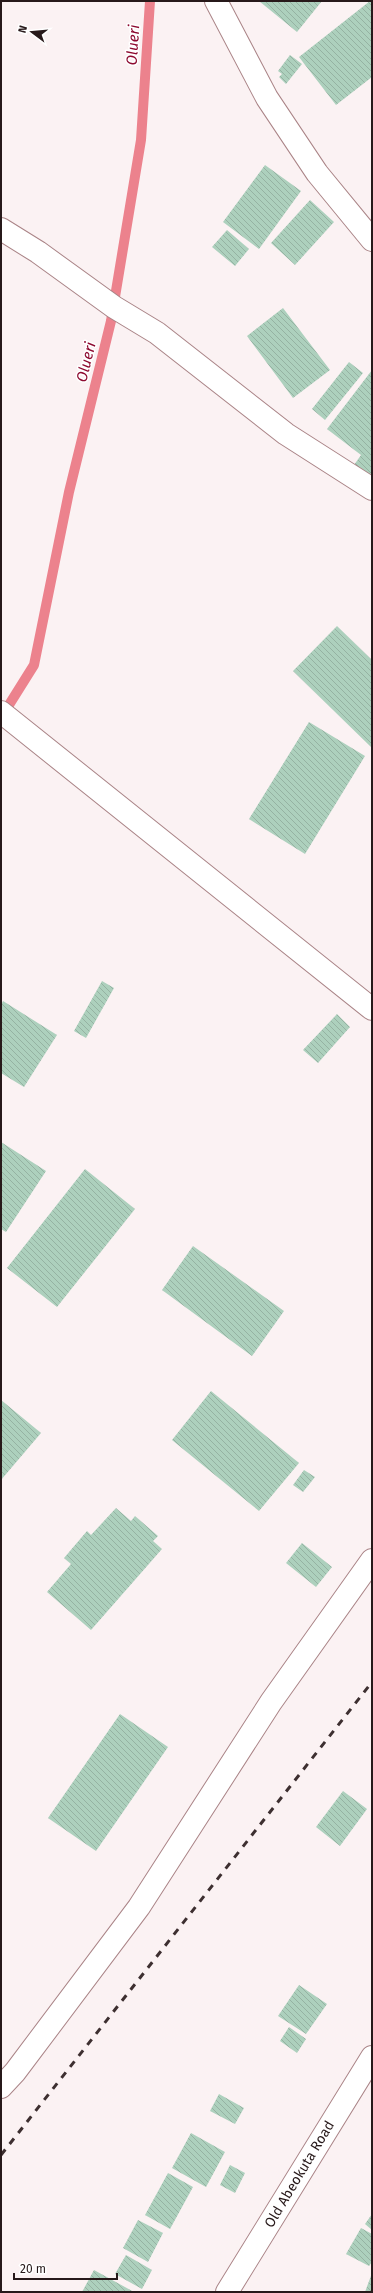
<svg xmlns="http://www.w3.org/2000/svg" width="373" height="2293" font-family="'Fira Sans',sans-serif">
<defs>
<pattern id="building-back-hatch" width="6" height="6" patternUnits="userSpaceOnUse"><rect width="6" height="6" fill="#add0bd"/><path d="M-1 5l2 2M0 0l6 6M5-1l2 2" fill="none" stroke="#95b2a2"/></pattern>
</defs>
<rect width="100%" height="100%" fill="#fbf2f3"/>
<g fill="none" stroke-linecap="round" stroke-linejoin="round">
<path stroke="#ec828d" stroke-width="10" d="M2 716 34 665 69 492 111 321 141 140 150 1"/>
</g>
<path fill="url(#building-back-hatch)" d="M259 1H322L297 32Z
M370 1H372V77L336 105 299 57Z
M290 55 302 64 286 84 279 77 282 74 278 71Z
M265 165 301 191 259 249 223 222Z
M310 200 334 222 295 265 271 243Z
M227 230 249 249 235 266 212 247Z
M283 308 330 370 293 398 247 336Z
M349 362 363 373 325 420 312 409Z
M372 370V472L369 476 354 465 361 455 327 429Z
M337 626 372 660V748L293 671Z
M309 722 365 756 305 854 249 819Z
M102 981 114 988 86 1038 74 1031Z
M3 1001 57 1035 24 1087 1 1073V1005Z
M337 1014 350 1027 318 1063 303 1050Z
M1 1142 46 1171 6 1232 1 1229Z
M85 1169 135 1209 57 1307 7 1268Z
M193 1246 284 1311 252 1356 162 1290Z
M211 1391 299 1463 259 1511 172 1440Z
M1 1400 41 1433 1 1480Z
M304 1470 315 1477 303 1492 293 1485Z
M116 1508 131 1521 135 1516 158 1536 153 1541 162 1549 91 1630 47 1592 71 1564 64 1558 87 1531 91 1535Z
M302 1543 332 1567 316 1587 286 1563Z
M120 1714 168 1747 96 1851 48 1818Z
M343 1791 367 1809 340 1846 316 1827Z
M299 1985 327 2004 306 2034 278 2016Z
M289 2027 306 2039 297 2053 280 2041Z
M219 2094 244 2108 235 2124 210 2111Z
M191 2133 225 2152 206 2187 172 2168Z
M230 2165 245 2173 235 2193 220 2185Z
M168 2173 193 2187 170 2229 145 2215Z
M372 2214V2230L365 2224Z
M138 2220 163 2233 148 2262 123 2248Z
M361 2228 372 2234V2262L369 2266 346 2254Z
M126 2255 152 2270 142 2289 115 2274Z
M94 2270 134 2292H82Z
M372 2273V2292H365Z"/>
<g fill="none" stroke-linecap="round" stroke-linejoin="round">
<g stroke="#aa8487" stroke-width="24">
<path id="minor" d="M216 1 267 98 317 173 372 240
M1 229 38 252 114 307 157 333 286 434 372 489
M1 712 372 1009
M1 2087 15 2072 139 1907 271 1702 372 1560"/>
</g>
<g stroke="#aa8487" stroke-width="24">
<path id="highway" d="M227 2292 372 2057"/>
</g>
<use href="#minor" stroke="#fff" stroke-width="22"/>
<use href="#highway" stroke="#fff" stroke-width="22"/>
<path stroke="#3d2f30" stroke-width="3" stroke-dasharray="7 7" stroke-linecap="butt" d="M1 2155 372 1682"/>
</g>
<g text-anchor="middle" stroke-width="3" stroke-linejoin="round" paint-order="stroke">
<g font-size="14" fill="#27191a" stroke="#fff">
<text transform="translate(299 2174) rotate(-59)" y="5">Old Abeokuta Road</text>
</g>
<g font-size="15" font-style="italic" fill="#8d0a30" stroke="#fff">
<text transform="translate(133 45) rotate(-86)" y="5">Olueri</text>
<text transform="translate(86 362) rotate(-76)" y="5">Olueri</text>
</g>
</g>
<rect width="373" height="2293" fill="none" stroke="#27191a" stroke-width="4"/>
<g transform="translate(32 32) rotate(286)" stroke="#ffffff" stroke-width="3" paint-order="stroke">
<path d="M0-3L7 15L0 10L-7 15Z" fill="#27191a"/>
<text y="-6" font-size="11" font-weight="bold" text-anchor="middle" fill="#27191a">N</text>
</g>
<path d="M14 2273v6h103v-6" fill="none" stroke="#27191a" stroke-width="2"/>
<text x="20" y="2273" font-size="12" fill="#27191a" stroke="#ffffff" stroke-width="3" paint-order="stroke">20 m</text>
</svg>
